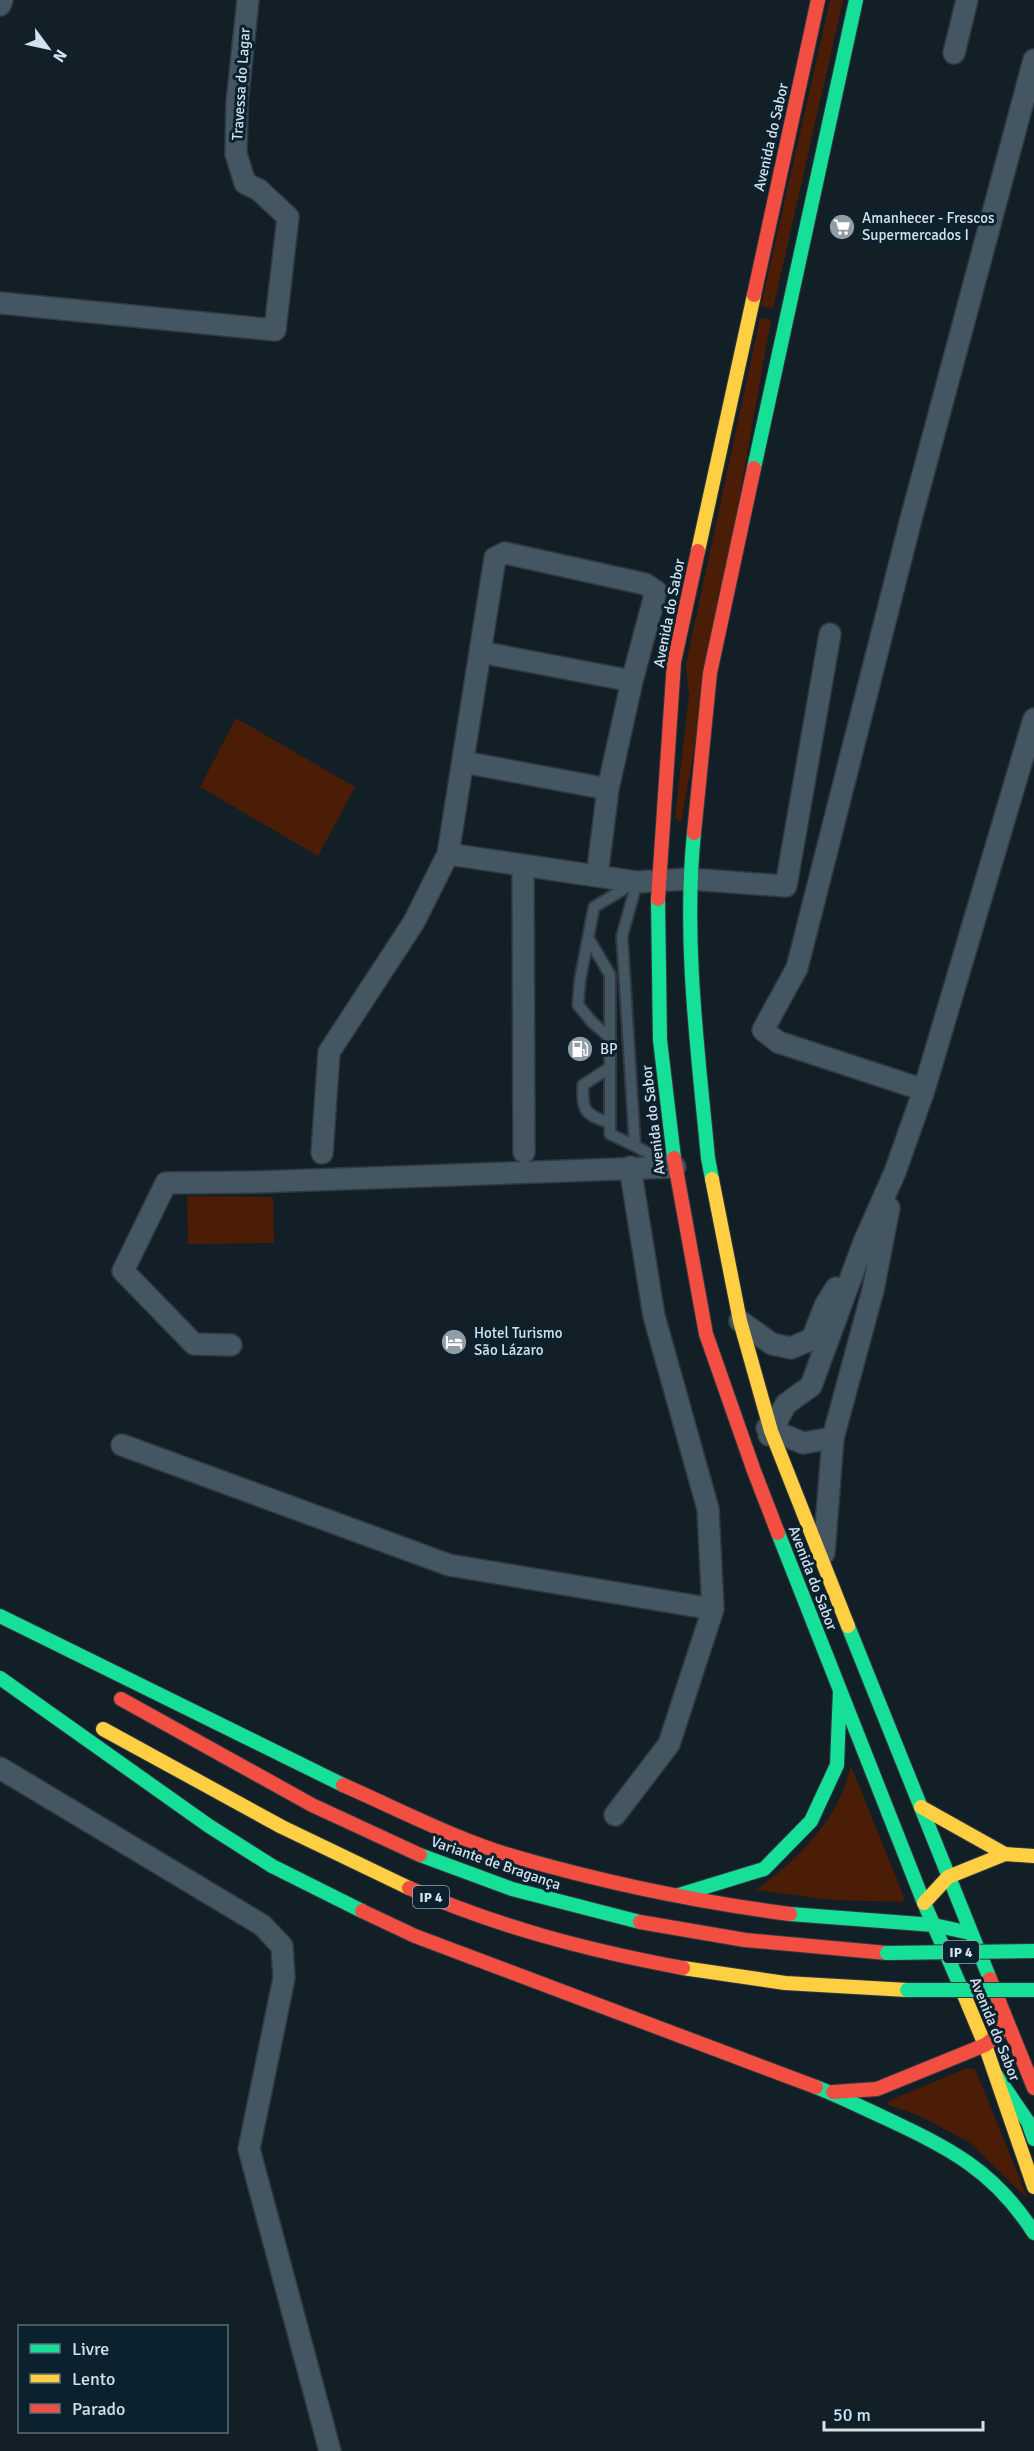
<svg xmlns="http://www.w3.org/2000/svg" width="1034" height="2451" font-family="Signika,sans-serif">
<rect width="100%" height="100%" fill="#131f26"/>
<path fill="#4b1c06" d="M830 0H843L773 309 761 306Z
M760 318 771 320 681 823 675 817 689 695 686 664Z
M236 718 355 787 318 856 200 787Z
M187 1196 273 1197 274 1243 188 1244Z
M851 1766 904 1897 903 1902 832 1900 756 1890C789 1866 819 1838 838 1802 844 1791 847 1778 851 1766Z
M968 2068 975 2069 1028 2199 969 2142 918 2115 888 2105V2101Z"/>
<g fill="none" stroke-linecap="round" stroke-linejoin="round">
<g stroke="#303940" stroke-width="14">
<path id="lane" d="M637 882 622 936 635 1146 667 1163
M589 939 610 975V1134L635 1146
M609 1037 592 1022 578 1005 580 980 594 907 634 883
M609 1068 583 1085C582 1111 585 1115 610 1123"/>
</g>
<g stroke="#303940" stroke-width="24">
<path id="street" d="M0 5 2 0
M954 53 967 0
M0 303 275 330 288 217 259 190 245 183 236 154 237 103 248 0
M480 652 632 681
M463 762 608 789
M448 854 495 558 505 553 645 584 656 591 632 681 608 789 597 876
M523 865 524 1152
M924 1090 778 1042 763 1030 797 968 911 519 1034 60
M322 1153 329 1052 414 922 448 854 637 882 689 879 786 886 830 634
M740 1321 772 1344 791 1348 812 1339 826 1304 836 1288
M231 1345 194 1344 123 1271 166 1183 257 1182 675 1167
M767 1428 803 1443 833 1438
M769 1435 786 1404 811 1386 864 1242 895 1172 924 1090 1034 719
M122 1445 449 1565 713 1609
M824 1553 833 1438 873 1290 889 1208
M0 1768 262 1925 282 1946 284 1978 249 2149 330 2451
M615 1815 669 1744 713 1609 708 1509 654 1316 630 1167"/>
</g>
<g stroke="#303940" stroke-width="16">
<path id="fast" d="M754 468 856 0
M694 833C683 939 698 1052 708 1158L712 1179
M658 899 660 1040 674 1158
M778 1533 924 1903 962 1990
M0 1616 343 1785
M848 1626 990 1979
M0 1678 209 1826 272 1866 362 1911
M420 1855 512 1889 640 1922
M679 1895 764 1869 811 1821 837 1765 840 1690
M790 1914 934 1925 970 1933
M996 2075 1028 2122 1034 2139
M816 2087C839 2096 861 2107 883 2117 949 2148 994 2170 1034 2233"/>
</g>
<g stroke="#303940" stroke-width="16">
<path id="slow" d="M698 551 754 295
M712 1179 740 1321 771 1431 848 1626
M103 1729 282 1827 409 1888
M921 1807 1005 1854 1034 1856
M924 1903 948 1877 1005 1854
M683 1968 785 1983 907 1990
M962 1990 985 2045 1034 2187"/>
</g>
<g stroke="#303940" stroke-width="16">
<path id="jam" d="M754 295 818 0
M694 833 710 673 754 468
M658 899 674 662 698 551
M674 1158 706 1334 754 1471 778 1533
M121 1699 312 1805 420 1855
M343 1785C400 1810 457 1840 516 1857 606 1883 698 1902 790 1914
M409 1888C499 1927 586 1950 683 1968
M362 1911 415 1936 816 2087
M640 1922 745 1940 887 1953
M990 1979 1034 2088
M833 2092 877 2089 985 2045 998 2035 1006 2020"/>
</g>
<use href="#lane" stroke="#445662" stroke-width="10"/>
<use href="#street" stroke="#445662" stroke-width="21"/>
<use href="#fast" stroke="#16e098" stroke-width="14"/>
<use href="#slow" stroke="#ffcf43" stroke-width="14"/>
<use href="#jam" stroke="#f24e42" stroke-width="14"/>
<g stroke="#303940" stroke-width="16" stroke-linecap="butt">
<path id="fast-bridge" d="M887 1953 1034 1951
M907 1990H1034"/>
</g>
<use href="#fast-bridge" stroke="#16e098" stroke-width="14"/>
</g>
<defs>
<g id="supermarket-disc" transform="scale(1.35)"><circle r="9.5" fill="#909da5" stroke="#0b212e"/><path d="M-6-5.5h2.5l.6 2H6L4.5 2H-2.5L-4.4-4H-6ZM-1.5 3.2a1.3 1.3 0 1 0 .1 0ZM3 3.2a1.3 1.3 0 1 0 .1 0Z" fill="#fff"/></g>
<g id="fuel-disc" transform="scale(1.35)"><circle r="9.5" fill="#909da5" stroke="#0b212e"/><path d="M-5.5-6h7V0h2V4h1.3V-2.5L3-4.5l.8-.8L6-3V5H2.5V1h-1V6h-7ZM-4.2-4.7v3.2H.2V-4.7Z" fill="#fff"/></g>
<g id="hotel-disc" transform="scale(1.35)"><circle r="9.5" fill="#909da5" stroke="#0b212e"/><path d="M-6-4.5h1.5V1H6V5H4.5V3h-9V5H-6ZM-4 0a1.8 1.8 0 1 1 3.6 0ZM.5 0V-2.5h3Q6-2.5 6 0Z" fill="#fff"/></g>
</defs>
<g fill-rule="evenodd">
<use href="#supermarket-disc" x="842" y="227"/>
<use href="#fuel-disc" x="580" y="1049"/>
<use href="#hotel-disc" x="454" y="1342"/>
</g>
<g text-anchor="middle" stroke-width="6" stroke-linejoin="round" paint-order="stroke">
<g fill="#0b212e" stroke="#98a7b2" stroke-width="1.5">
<rect x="413" y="1886" width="36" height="22" rx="4.5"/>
<rect x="943" y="1941" width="36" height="22" rx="4.5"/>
</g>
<g font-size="14" font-weight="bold" fill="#d4e1ea">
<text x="431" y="1902">IP 4</text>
<text x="961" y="1957">IP 4</text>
</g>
<g font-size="15" fill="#d4e1ea" stroke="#0b212e">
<text transform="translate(241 84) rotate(-86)" y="5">Travessa do Lagar</text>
<text transform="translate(771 137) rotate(-77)" y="5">Avenida do Sabor</text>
<text transform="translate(669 613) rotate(-79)" y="5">Avenida do Sabor</text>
<text transform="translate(653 1120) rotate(-97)" y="5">Avenida do Sabor</text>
<text transform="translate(813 1578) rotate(69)" y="5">Avenida do Sabor</text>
<text transform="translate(496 1863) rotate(19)" y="5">Variante de Bragança</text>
<text transform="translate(995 2029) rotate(68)" y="5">Avenida do Sabor</text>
</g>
<g font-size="15" fill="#d4e1ea" stroke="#0b212e" text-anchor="start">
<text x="862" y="223">Amanhecer - Frescos<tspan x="862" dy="17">Supermercados I</tspan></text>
<text x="600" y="1054">BP</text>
<text x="474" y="1338">Hotel Turismo<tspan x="474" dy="17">São Lázaro</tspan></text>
</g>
</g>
<rect x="18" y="2325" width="210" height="108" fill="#0b212e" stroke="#5b6e79" stroke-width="1.5"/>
<rect x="30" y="2344" width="30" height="9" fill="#16e098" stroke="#5b6e79" stroke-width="1.5"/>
<text x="72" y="2355" font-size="18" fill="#d4e1ea">Livre</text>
<rect x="30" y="2374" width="30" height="9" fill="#ffcf43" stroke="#5b6e79" stroke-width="1.5"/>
<text x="72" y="2385" font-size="18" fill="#d4e1ea">Lento</text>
<rect x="30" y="2404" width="30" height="9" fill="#f24e42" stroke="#5b6e79" stroke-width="1.5"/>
<text x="72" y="2415" font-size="18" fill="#d4e1ea">Parado</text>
<g transform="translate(48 48) rotate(123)" stroke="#0b212e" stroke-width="4.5" paint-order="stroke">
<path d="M0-4.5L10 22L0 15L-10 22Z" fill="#d4e1ea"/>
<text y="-9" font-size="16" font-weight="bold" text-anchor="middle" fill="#d4e1ea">N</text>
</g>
<path d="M824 2421v9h159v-9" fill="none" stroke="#d4e1ea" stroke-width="3"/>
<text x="833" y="2421" font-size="18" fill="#d4e1ea" stroke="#0b212e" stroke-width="4.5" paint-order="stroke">50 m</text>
</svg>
